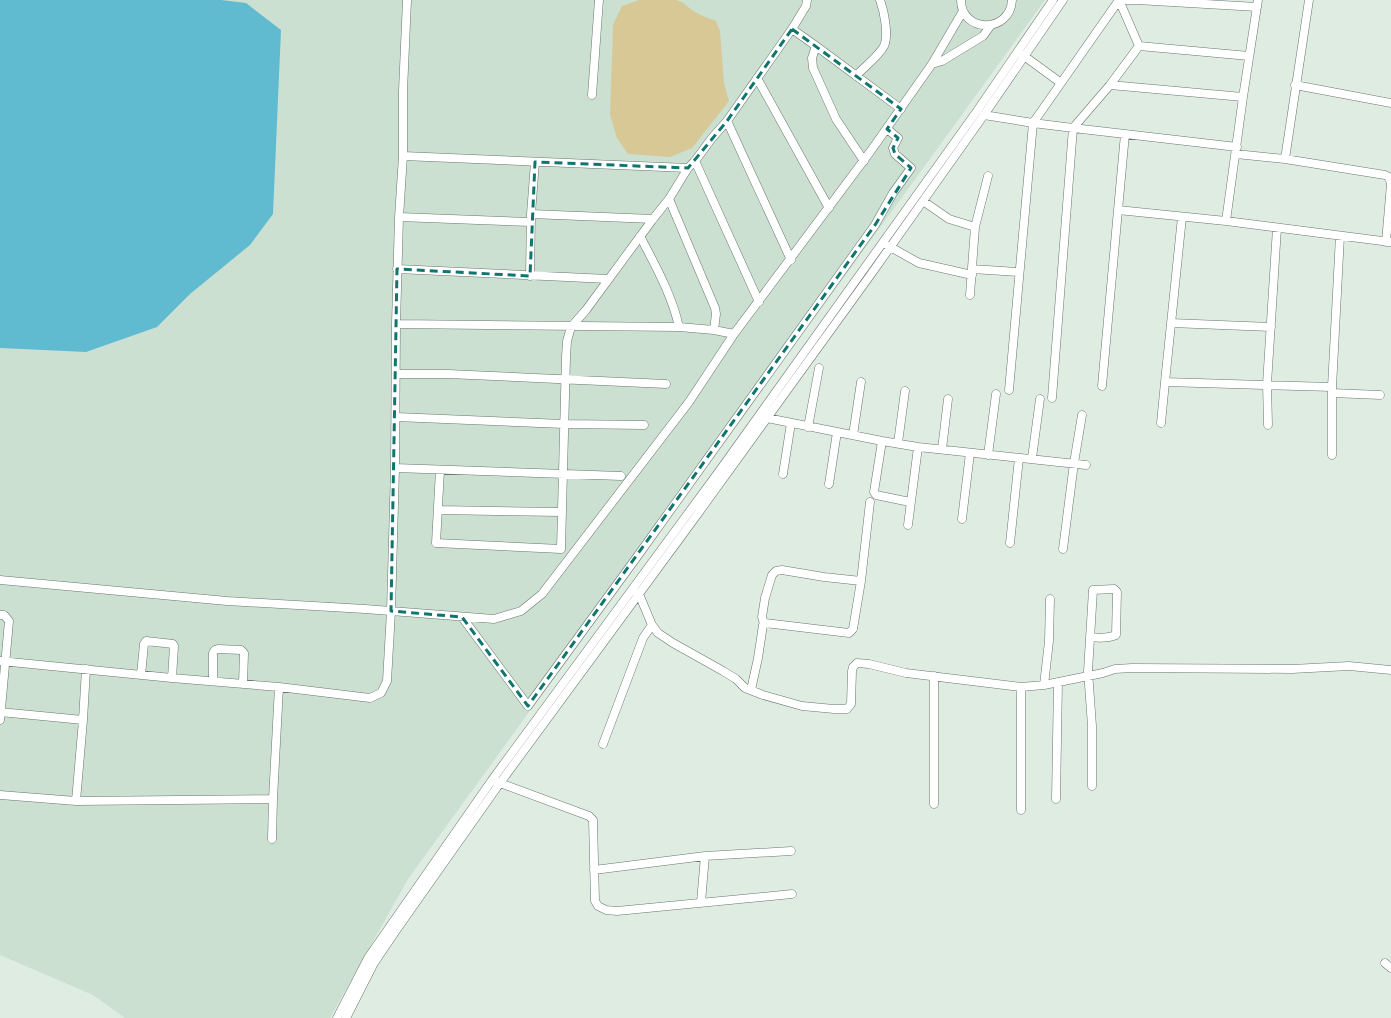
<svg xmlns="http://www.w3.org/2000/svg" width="1391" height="1018" font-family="Quicksand,sans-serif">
<rect width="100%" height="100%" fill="#deece2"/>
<path fill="#cbe0d1" d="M0 0H1045L408 879 330 1018H125L93 995 0 955Z"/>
<path fill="#d8c896" d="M639 0H676L682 2 693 11 705 17 716 21 720 31 724 83 729 101 692 148 670 157 628 154 617 138 610 115 613 25 622 6Z"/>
<path fill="#60bbd1" d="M0 0H221L246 3 281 30 273 214 250 245 190 294 157 327 86 352 0 348Z"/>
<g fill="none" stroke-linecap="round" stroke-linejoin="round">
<g stroke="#69766c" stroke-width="9">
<path id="minor" d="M961 0C961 33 1010 34 1012 0
M1137 0 1257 7
M792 29 816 46 901 109
M816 46 812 58 813 68 836 119 864 161
M1139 46 1249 56
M1020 53 1061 83 1119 0H1136
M932 64 942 61 983 36 991 25
M856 76C864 67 879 56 884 46 889 35 884 11 880 0
M757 78 829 208
M1061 83 1033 123 1073 128 1110 85 1139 46 1119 0
M1110 85 1243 97
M1295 85 1391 103
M592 95 599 0
M984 115 1033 123 1009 390
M727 121 791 260
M1125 134 1237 147
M1236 154 1285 159 1385 175 1389 177 1391 184 1386 242
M403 156 688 168
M1285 159 1309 0
M695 161 759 302
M669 199 715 308 716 314 714 330
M923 201 949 219 975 227
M531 214 653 219
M399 217 531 222
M1226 221 1390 242
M640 236C655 265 672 295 679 327
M885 244 919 263 972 275
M397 269 608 279
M972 269 1019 272
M530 276 531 214 535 162
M970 295 975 227 988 176
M1171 323 1271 327
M396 324 679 327 714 330 734 334
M396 374H448L666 384
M1165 382 1182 217
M1102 386 1118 210 1226 221 1243 97 1258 0
M1332 393 1380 395
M1052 398 1073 128 1125 134 1118 210
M396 417 564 424 644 425
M764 417 767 418 882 441 918 447 1086 465
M1161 423 1165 382 1332 387
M1268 425 1267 384 1277 228
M808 427 819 368
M853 435 861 382
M882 441 874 492 876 495 910 502
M898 443 905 391
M942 449 948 399
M988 455 996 394
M1332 455V387L1340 236
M1032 458 1040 399
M395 468 621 476
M440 470 436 543 561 549 566 357 567 341 571 327 586 310 653 219 669 199 688 168 695 161 712 138 727 121 792 29 806 6 807 0
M783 474 791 423
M829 484 837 432
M438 510 562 512
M962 519 970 453
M908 525 918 447
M1010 543 1019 458
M1063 549 1074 463 1082 415
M0 580 227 601 365 609 494 619 521 611 542 594 689 402 734 334 870 152 932 64 963 11
M636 592 639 594 652 625 658 633 673 643 723 671 736 679 745 688 763 695 802 706 834 709H847L851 704 852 671 853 667 857 663 869 664 906 673 1021 687 1044 685 1103 673 1115 669 1132 668 1292 669 1349 666 1391 670
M0 615H4L9 621 0 720
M462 617 528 706 634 561 875 225 893 193 911 168 895 154 893 148 898 138 887 129
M764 624 762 617 765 598 772 575 776 571 782 570 824 577 861 581
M1090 637C1098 638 1109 638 1116 635L1117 592 1114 589 1093 590 1088 671 1092 726V786
M0 661 172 678 279 687 370 698 381 693 387 681 391 611 395 468 396 324 399 217 403 156V91L407 0
M141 675 144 644 146 641 173 644 174 646 172 678
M934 676V804
M213 681V653L215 650 218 649 241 650 244 653 243 684
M1044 685 1049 641 1050 599
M1021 687V810
M751 690 758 658 763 625 765 623 849 633 853 629 861 581 870 502
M0 712 83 720 86 669
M603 744 643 638 652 625
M497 782 589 816 593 820 595 901 598 906 606 910 617 911 792 894
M0 795 76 801 273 799
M1056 799 1058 682
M76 801 83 720
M272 839 273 799 279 687
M594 870 705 856 791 851
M701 902 705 856
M1385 963 1391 968
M337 1018 368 958 492 780 720 470 977 111 1053 0
M346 1018 374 963 397 929 500 783 694 519 869 277 984 115 1063 0"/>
</g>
<use href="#minor" stroke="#fff" stroke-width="8"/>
</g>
<path fill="none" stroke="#0f766e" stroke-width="3" stroke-dasharray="8 5" stroke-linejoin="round" d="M792 29 901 109 887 129 898 138 893 148 895 154 911 168 875 225 528 706 462 617 391 611 397 269 530 276 535 162 688 168 727 121Z"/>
</svg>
